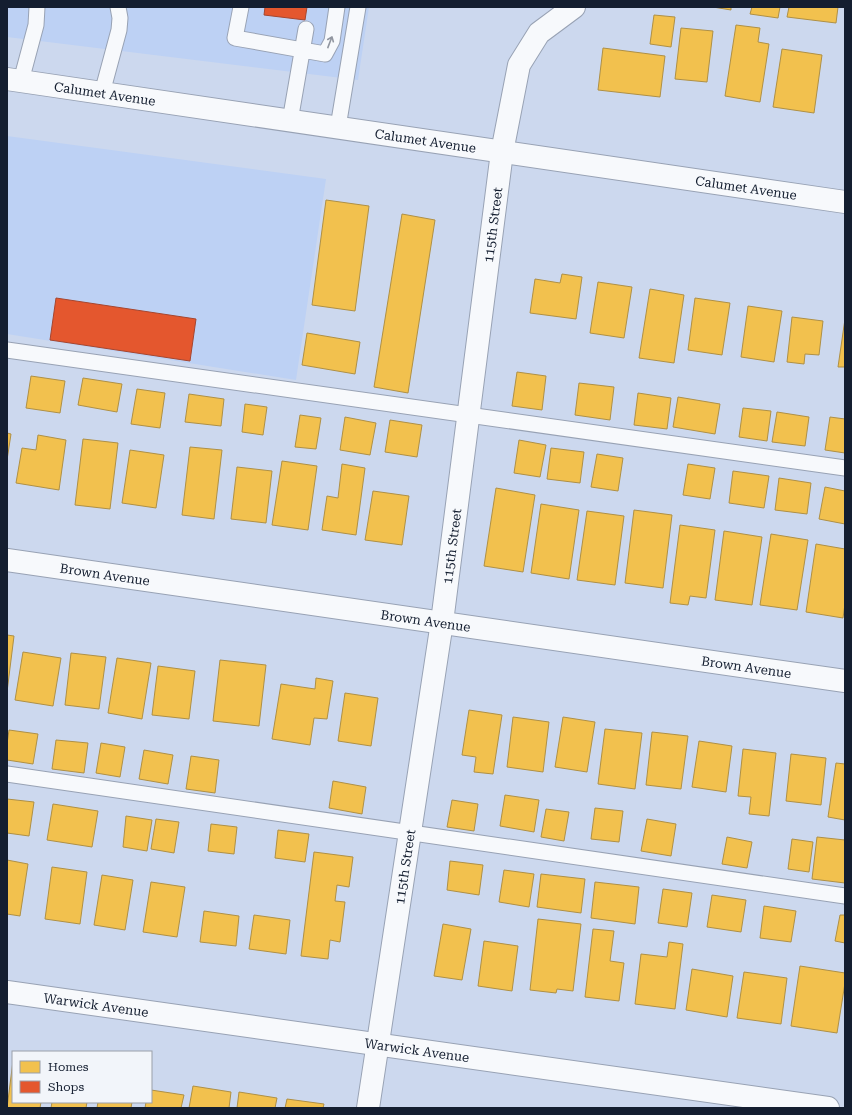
<svg xmlns="http://www.w3.org/2000/svg" width="852" height="1115" font-family="'Roboto Serif',serif">
<rect width="100%" height="100%" fill="#ccd8ee"/>
<path fill="#bdd1f4" d="M7 7H369L358 80 7 37Z
M7 136 326 179 296 380 7 334Z"/>
<path fill="#f2c14e" stroke="#af9045" d="M713 7H731V10Z
M752 7H780L778 18 750 14Z
M789 7H838L836 23 787 17Z
M654 15 675 17 671 47 650 44Z
M736 25 760 28 758 42 769 44 760 102 725 96Z
M681 28 713 31 707 82 675 79Z
M603 48 665 56 660 97 598 90Z
M782 49 822 55 814 113 773 107Z
M326 200 369 206 355 311 312 305Z
M402 214 435 220 408 393 374 387Z
M562 274 582 277 576 319 530 313 535 279 560 283Z
M598 282 632 287 624 338 590 333Z
M650 289 684 295 674 363 639 358Z
M695 298 730 303 722 355 688 350Z
M748 306 782 311 774 362 741 357Z
M792 317 823 321 819 355 805 354 804 364 787 362Z
M845 319V367H838Z
M307 333 360 342 355 374 302 365Z
M517 372 546 376 542 410 512 406Z
M31 376 65 381 60 413 26 408Z
M83 378 122 384 117 412 78 405Z
M579 383 614 387 610 420 575 415Z
M137 389 165 393 160 428 131 424Z
M638 393 671 398 667 429 634 425Z
M189 394 224 399 221 426 185 422Z
M678 397 720 404 715 434 673 427Z
M245 404 267 407 263 435 242 432Z
M743 408 771 411 767 441 739 437Z
M777 412 809 417 805 446 772 442Z
M300 415 321 418 316 449 295 447Z
M345 417 376 423 370 455 340 450Z
M830 417 845 419V453L825 450Z
M390 420 422 425 417 457 385 452Z
M7 433 11 434 7 460Z
M38 435 66 440 59 490 16 483 22 448 36 450Z
M83 439 118 443 110 509 75 505Z
M519 440 546 445 540 477 514 473Z
M190 447 222 450 214 519 182 515Z
M551 448 584 452 580 483 547 479Z
M130 450 164 455 156 508 122 503Z
M597 454 623 458 618 491 591 487Z
M282 461 317 466 308 530 272 525Z
M342 464 365 468 356 535 322 530 327 496 338 498Z
M688 464 715 468 710 499 683 495Z
M237 467 272 471 266 523 231 519Z
M733 471 769 476 764 508 729 503Z
M779 478 811 483 807 514 775 510Z
M825 487 845 491V524L819 519Z
M496 488 535 495 523 572 484 566Z
M373 491 409 496 402 545 365 540Z
M541 504 579 510 569 579 531 573Z
M634 510 672 515 663 588 625 583Z
M587 511 624 516 615 585 577 580Z
M680 525 715 530 706 598 690 596 688 605 670 603Z
M724 531 762 537 752 605 715 600Z
M771 534 808 540 797 610 760 605Z
M816 544 845 549V604L843 618 806 612Z
M7 635 14 636 7 692Z
M23 652 61 658 53 706 15 700Z
M71 653 106 657 99 709 65 705Z
M117 658 151 663 142 719 108 713Z
M220 660 266 665 259 726 213 721Z
M158 666 195 671 189 719 152 715Z
M316 678 333 681 327 719 314 718 310 745 272 739 281 684 315 689Z
M345 693 378 698 371 746 338 741Z
M469 710 502 715 493 774 474 772 476 757 462 755Z
M513 717 549 722 543 772 507 767Z
M563 717 595 722 587 772 555 767Z
M605 729 642 733 635 789 598 784Z
M9 730 38 734 33 764 7 760V744Z
M652 732 688 736 681 789 646 785Z
M56 740 88 743 84 773 52 769Z
M699 741 732 746 726 792 692 787Z
M101 743 125 747 120 777 96 773Z
M743 749 776 753 769 816 749 814 751 797 738 796Z
M144 750 173 755 168 784 139 779Z
M791 754 826 758 821 805 786 801Z
M191 756 219 760 215 793 186 789Z
M836 763 845 764V820L828 817Z
M333 781 366 787 362 814 329 808Z
M505 795 539 800 534 832 500 826Z
M7 799 34 802 29 836 7 833Z
M452 800 478 804 474 831 447 827Z
M53 804 98 811 92 847 47 840Z
M595 808 623 811 619 842 591 839Z
M546 809 569 812 564 841 541 837Z
M126 816 152 820 147 851 123 847Z
M156 819 179 822 174 853 151 849Z
M647 819 676 824 671 856 641 851Z
M211 824 237 827 234 854 208 851Z
M278 830 309 834 305 862 275 858Z
M727 837 752 842 747 868 722 864Z
M817 837 845 840V883L812 879Z
M792 839 813 842 809 872 788 869Z
M314 852 353 857 349 887 337 885 335 901 345 902 340 942 330 940 328 959 301 956Z
M7 860 28 864 20 916 7 914Z
M450 861 483 865 479 895 447 890Z
M52 867 87 872 80 924 45 919Z
M504 870 534 874 529 907 499 902Z
M541 874 585 879 581 913 537 907Z
M102 875 133 880 125 930 94 925Z
M151 882 185 887 177 937 143 932Z
M595 882 639 887 635 924 591 918Z
M663 889 692 893 687 927 658 923Z
M712 895 746 900 741 932 707 927Z
M764 906 796 911 791 942 760 938Z
M204 911 239 916 236 946 200 942Z
M254 915 290 920 286 954 249 949Z
M840 915H845V943L835 941Z
M538 919 581 924 573 991 557 989 556 993 530 990Z
M443 924 471 929 462 980 434 976Z
M593 929 614 931 610 961 624 963 619 1001 585 997Z
M484 941 518 946 512 991 478 986Z
M669 942 683 944 675 1009 635 1004 641 954 667 957Z
M800 966 845 973V983L837 1033 791 1026Z
M692 969 733 976 727 1017 686 1010Z
M744 972 787 978 781 1024 737 1018Z
M13 1061V1102H41L40 1108H7Z
M193 1086 231 1092 229 1108H189Z
M151 1090 184 1095 181 1108H145L146 1102H151Z
M239 1092 277 1098 275 1108H237Z
M287 1099 324 1104 323 1108H285Z
M52 1102H87L86 1108H51Z
M98 1102H132L131 1108H97Z"/>
<path fill="#e4572e" stroke="#a6462f" d="M265 7H307L305 20 264 15Z
M56 298 196 319 190 361 50 340Z"/>
<g fill="none" stroke-linecap="round" stroke-linejoin="round">
<g stroke="#98a2b4" stroke-width="17">
<path id="service" d="M241 7 235 38 325 54 332 41 337 7
M21 81 36 25 37 7
M102 93 119 30 120 18 118 7
M290 121 306 29
M338 127 358 7
M7 350 845 468
M7 774 845 896"/>
</g>
<g stroke="#98a2b4" stroke-width="24">
<g id="minor">
<path id="s1" d="M7 560 845 681"/>
<path id="s2" d="M7 992 828 1108"/>
<path id="s3" d="M368 1108 442 622 502 152 519 65 539 33 574 7"/>
</g>
</g>
<g stroke="#98a2b4" stroke-width="24">
<g id="primary">
<path id="s4" d="M7 79 845 202"/>
</g>
</g>
<use href="#service" stroke="#f7f9fc" stroke-width="15"/>
<use href="#minor" stroke="#f7f9fc" stroke-width="22"/>
<use href="#primary" stroke="#f7f9fc" stroke-width="22"/>
</g>
<defs><path id="oneway-shaft" d="M-6 0H5M1.5-3L5.5 0L1.5 3" fill="none" stroke-width="1.6" stroke-linecap="round" stroke-linejoin="round"/></defs>
<use stroke="#9196a0" href="#oneway-shaft" transform="translate(330 42) rotate(-69)"/>
<g text-anchor="middle" stroke-width="4" stroke-linejoin="round" paint-order="stroke">
<g font-size="13" fill="#141e30" stroke="#f2f5fa">
<text dy="5" stroke="none"><textPath href="#s4" startOffset="99">Calumet Avenue</textPath></text>
<text dy="5" stroke="none"><textPath href="#s4" startOffset="423">Calumet Avenue</textPath></text>
<text dy="5" stroke="none"><textPath href="#s4" startOffset="747">Calumet Avenue</textPath></text>
<text dy="5" stroke="none"><textPath href="#s3" startOffset="892">115th Street</textPath></text>
<text dy="5" stroke="none"><textPath href="#s3" startOffset="568">115th Street</textPath></text>
<text dy="5" stroke="none"><textPath href="#s1" startOffset="99">Brown Avenue</textPath></text>
<text dy="5" stroke="none"><textPath href="#s1" startOffset="423">Brown Avenue</textPath></text>
<text dy="5" stroke="none"><textPath href="#s1" startOffset="747">Brown Avenue</textPath></text>
<text dy="5" stroke="none"><textPath href="#s3" startOffset="244">115th Street</textPath></text>
<text dy="5" stroke="none"><textPath href="#s2" startOffset="90">Warwick Avenue</textPath></text>
<text dy="5" stroke="none"><textPath href="#s2" startOffset="414">Warwick Avenue</textPath></text>
</g>
</g>
<rect width="852" height="1115" fill="none" stroke="#141e30" stroke-width="16"/>
<rect x="12" y="1051" width="140" height="52" fill="#f2f5fa" stroke="#999fa9"/>
<rect x="20" y="1061" width="20" height="12" fill="#f2c14e" stroke="#999fa9"/>
<text x="48" y="1071" font-size="12" fill="#141e30">Homes</text>
<rect x="20" y="1081" width="20" height="12" fill="#e4572e" stroke="#999fa9"/>
<text x="48" y="1091" font-size="12" fill="#141e30">Shops</text>
</svg>
